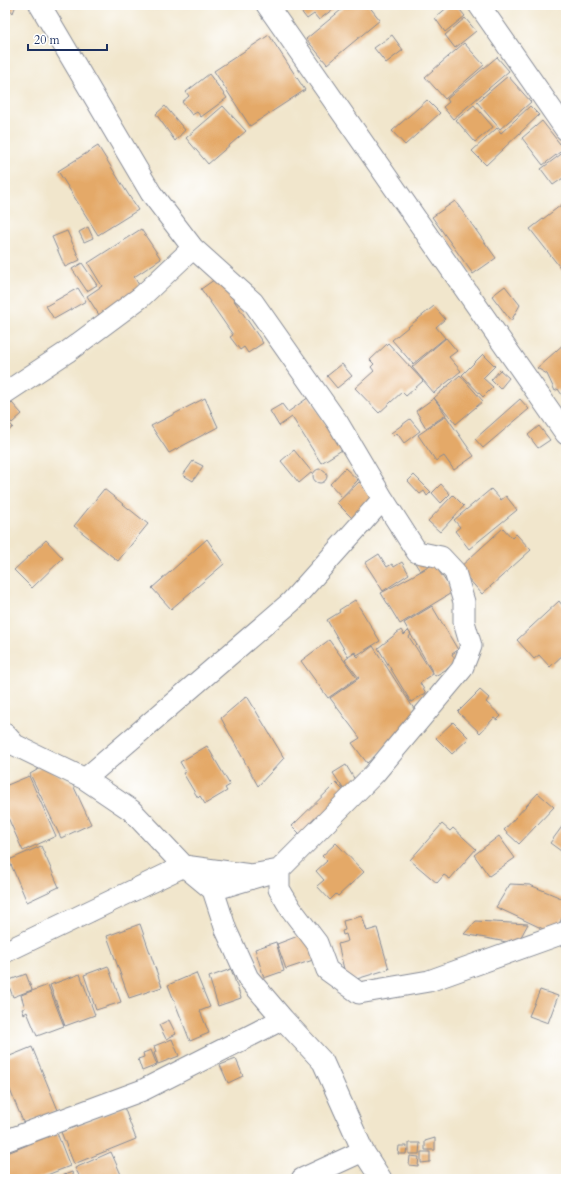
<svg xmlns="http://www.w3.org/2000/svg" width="571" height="1184" font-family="Cardo,serif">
<rect width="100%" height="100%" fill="#fff"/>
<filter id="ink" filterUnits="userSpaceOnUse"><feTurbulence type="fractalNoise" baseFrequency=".025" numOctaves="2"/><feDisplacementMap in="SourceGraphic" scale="8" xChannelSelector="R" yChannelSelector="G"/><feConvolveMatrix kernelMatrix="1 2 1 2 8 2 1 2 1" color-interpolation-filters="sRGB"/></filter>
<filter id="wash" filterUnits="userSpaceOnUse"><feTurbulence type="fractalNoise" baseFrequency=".012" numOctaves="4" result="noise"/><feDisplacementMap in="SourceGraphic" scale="16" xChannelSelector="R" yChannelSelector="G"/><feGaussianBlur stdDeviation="0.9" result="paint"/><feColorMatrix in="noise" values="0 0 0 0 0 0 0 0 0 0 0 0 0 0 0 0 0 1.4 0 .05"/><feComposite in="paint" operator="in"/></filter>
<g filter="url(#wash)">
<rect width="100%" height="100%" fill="#f1e6cc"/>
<g id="blocks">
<path fill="#e4a967" d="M5 5H16L13 13 9 8 5 10Z
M296 5H338L319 20 314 14 307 19Z
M347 5H368L380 20 327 64 306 39Z
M450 5H456L465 16 445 32 435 18Z
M465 18 476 31 455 48 445 35Z
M269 35 305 90 250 126 214 71Z
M392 35 403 50 386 63 374 48Z
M464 43 484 65 445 99 425 77Z
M497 57 509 71 453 119 443 107 449 102 447 99Z
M209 74 227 98 201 117 197 112 192 115 182 102 189 96 186 92Z
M508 76 531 102 500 129 477 102Z
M427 100 440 113 405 145 392 131Z
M474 105 493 127 475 142 456 120Z
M165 106 185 130 175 141 156 114Z
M223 106 246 131 208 164 186 138Z
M530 106 539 115 486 165 472 151 497 128 501 133Z
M542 121 564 149 543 165 522 138Z
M98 146 138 210 98 235 58 171Z
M564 152 566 154V176L553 185 541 169Z
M455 201 496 258 473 274 432 217Z
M565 202 566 203V275L530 229Z
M88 227 93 238 84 242 79 232Z
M141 229 161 259 134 277 143 291 101 318 87 296 102 286 88 263Z
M67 231 80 260 65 267 52 237Z
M82 263 97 285 87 291 72 269Z
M218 277 263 343 248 353 244 347 240 350 230 337 233 335 201 289Z
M505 286 520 305 511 321 492 296Z
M78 288 86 301 54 319 46 306Z
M434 306 445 319 436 327 445 338 413 364 392 340Z
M446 338 457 351 449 357 461 371 434 393 412 367Z
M566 342V401L558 389 555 391 547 374 537 368Z
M388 343 423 381 406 396 402 392 379 413 355 388 374 371 371 367 374 364 370 360Z
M483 354 495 366 483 378 493 387 483 397 462 375Z
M342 364 352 376 337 388 327 376Z
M500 370 509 378 500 389 491 380Z
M460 375 483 401 456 424 434 398Z
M309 397 342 450 321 463 292 417 279 426 270 411 282 404 288 412Z
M205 398 218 427 169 453 151 426Z
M434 398 446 415 426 428 416 411Z
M520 399 529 409 483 448 475 439Z
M12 403 22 414 12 423 5 415V409Z
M446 416 474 456 454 470 444 456 436 461 418 435Z
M5 418 13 427 5 434Z
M410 419 420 431 404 443 397 433 394 436 391 433Z
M539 426 550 440 538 448 528 435Z
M294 450 312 472 299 483 281 461Z
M193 461 203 466 193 481 183 475Z
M345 468 358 480 342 497 330 484Z
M313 476a7 7 0 1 1 14 0a7 7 0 1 1-14 0Z
M414 475 431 492 427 496 424 491 420 494 408 481Z
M359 482 363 485H368L364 489 374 499 353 519 337 503Z
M441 484 450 494 441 503 432 493Z
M104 489 148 524 118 561 74 526Z
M491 489 501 500 506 496 517 510 469 549 455 531 460 527 454 520Z
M453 495 464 506 440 532 428 521Z
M503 528 512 538 516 534 531 550 482 594 459 568Z
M207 539 224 564 171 609 152 588Z
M46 540 63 558 32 588 14 570Z
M379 554 387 567 392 564 394 567 402 562 409 574 383 591 365 563Z
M428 556 433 563 420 571 415 563Z
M434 564 453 592 400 624 381 593Z
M355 600 380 641 357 655 355 652 348 656 327 620 340 612 339 610Z
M559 601 566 610V652L550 667 539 655 534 659 517 640Z
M432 606 458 650 452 654 457 663 435 676 404 623Z
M401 630 404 635 408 631 411 634 409 637 433 674 420 683 426 693 411 702 378 648Z
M329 640 357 678 328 698 301 661Z
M373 646 420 718 367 763 352 743 360 738 330 698 359 678 345 660 354 653 358 657Z
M480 690 489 698 486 702 501 716 497 720 494 718 480 733 458 712Z
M247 696 284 758 258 786 221 718Z
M453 722 469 738 452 754 436 738Z
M207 746 230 785 225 788 227 791 205 804 200 796 198 798 183 773 186 772 180 762Z
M346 765 358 785 346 793 333 773Z
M44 766 73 785 91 824 61 838 30 774Z
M29 776 56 836 23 851 5 811V786Z
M336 783 347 794 303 837 292 826Z
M538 793 554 807 519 844 504 830Z
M442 824 450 831 453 828 476 849 450 879 444 875 437 883 410 860Z
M564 824 566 825V845L561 851 550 843Z
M499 836 515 858 489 876 474 855Z
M336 843 364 872 338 896 336 894 330 900 317 886 324 880 316 871 327 861 322 856Z
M41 846 59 887 27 902 9 860Z
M510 884 530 885 566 900V917L565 920 562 918 554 934 496 907Z
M362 916 367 931 377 928 389 969 347 982 338 944 348 941 346 934 343 935 342 931 345 930 343 921Z
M476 921 528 924 517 944 464 934Z
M140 924 162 987 129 998 107 936Z
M306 933 319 958 286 969 277 944Z
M276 942 284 971 264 978 255 949Z
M108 966 121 1002 96 1010 84 975Z
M231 969 241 998 218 1006 209 977Z
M196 973 210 1007 200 1011 209 1033 190 1041 168 985Z
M26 974 32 990 13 997 7 981Z
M80 974 95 1015 65 1026 50 985Z
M48 985 64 1026 37 1036 27 1012 24 1014 22 1009 25 1008 21 995Z
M540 990 558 996 548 1023 529 1016Z
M169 1020 176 1034 166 1039 159 1025Z
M172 1039 179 1056 158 1064 154 1053 156 1052 154 1046Z
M32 1047 58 1110 24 1124 5 1078V1058Z
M151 1050 157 1065 142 1071 138 1059 144 1057 143 1053Z
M236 1059 243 1076 228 1083 220 1065Z
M124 1107 136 1139 74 1164 61 1132Z
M57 1133 70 1166 37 1179H5V1154Z
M435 1138V1150H425V1141Z
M409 1143H420L419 1154H409Z
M399 1146H407L406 1154H398Z
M111 1152 123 1179H81L75 1168Z
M421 1152H430V1162L421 1163Z
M410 1156 419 1157 418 1166 409 1165Z
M72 1172 75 1179H54Z"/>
</g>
</g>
<g filter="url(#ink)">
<use href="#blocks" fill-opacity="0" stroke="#868a95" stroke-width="1"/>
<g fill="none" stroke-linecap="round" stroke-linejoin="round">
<g stroke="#868a95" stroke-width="23">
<path id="minor" d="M40 5 151 193 193 248 253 302 338 423 383 499 417 552 441 557 455 572 464 602V622L471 646 462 669 375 773 279 870 213 890
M267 5 566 434
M479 5 566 130
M5 393 67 352 141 297 193 248
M5 734 15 745 85 779 131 810 184 866 213 890 226 930 248 978 283 1019 323 1062 363 1151 381 1179
M85 779 291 602 383 499
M5 952 184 866 251 875 279 870V889L291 909 317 943 327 970 359 993 429 981 566 932
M5 1141 143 1090 283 1019
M302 1179 363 1151"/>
</g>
<use href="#minor" stroke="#fff" stroke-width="21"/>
</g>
</g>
<rect width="571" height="1184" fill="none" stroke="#fff" stroke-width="20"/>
<path d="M28 44v6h79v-6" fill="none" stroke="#1b2f5e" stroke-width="2"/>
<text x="34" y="44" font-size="12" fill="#1b2f5e" stroke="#ffffff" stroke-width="3" paint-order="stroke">20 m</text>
</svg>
